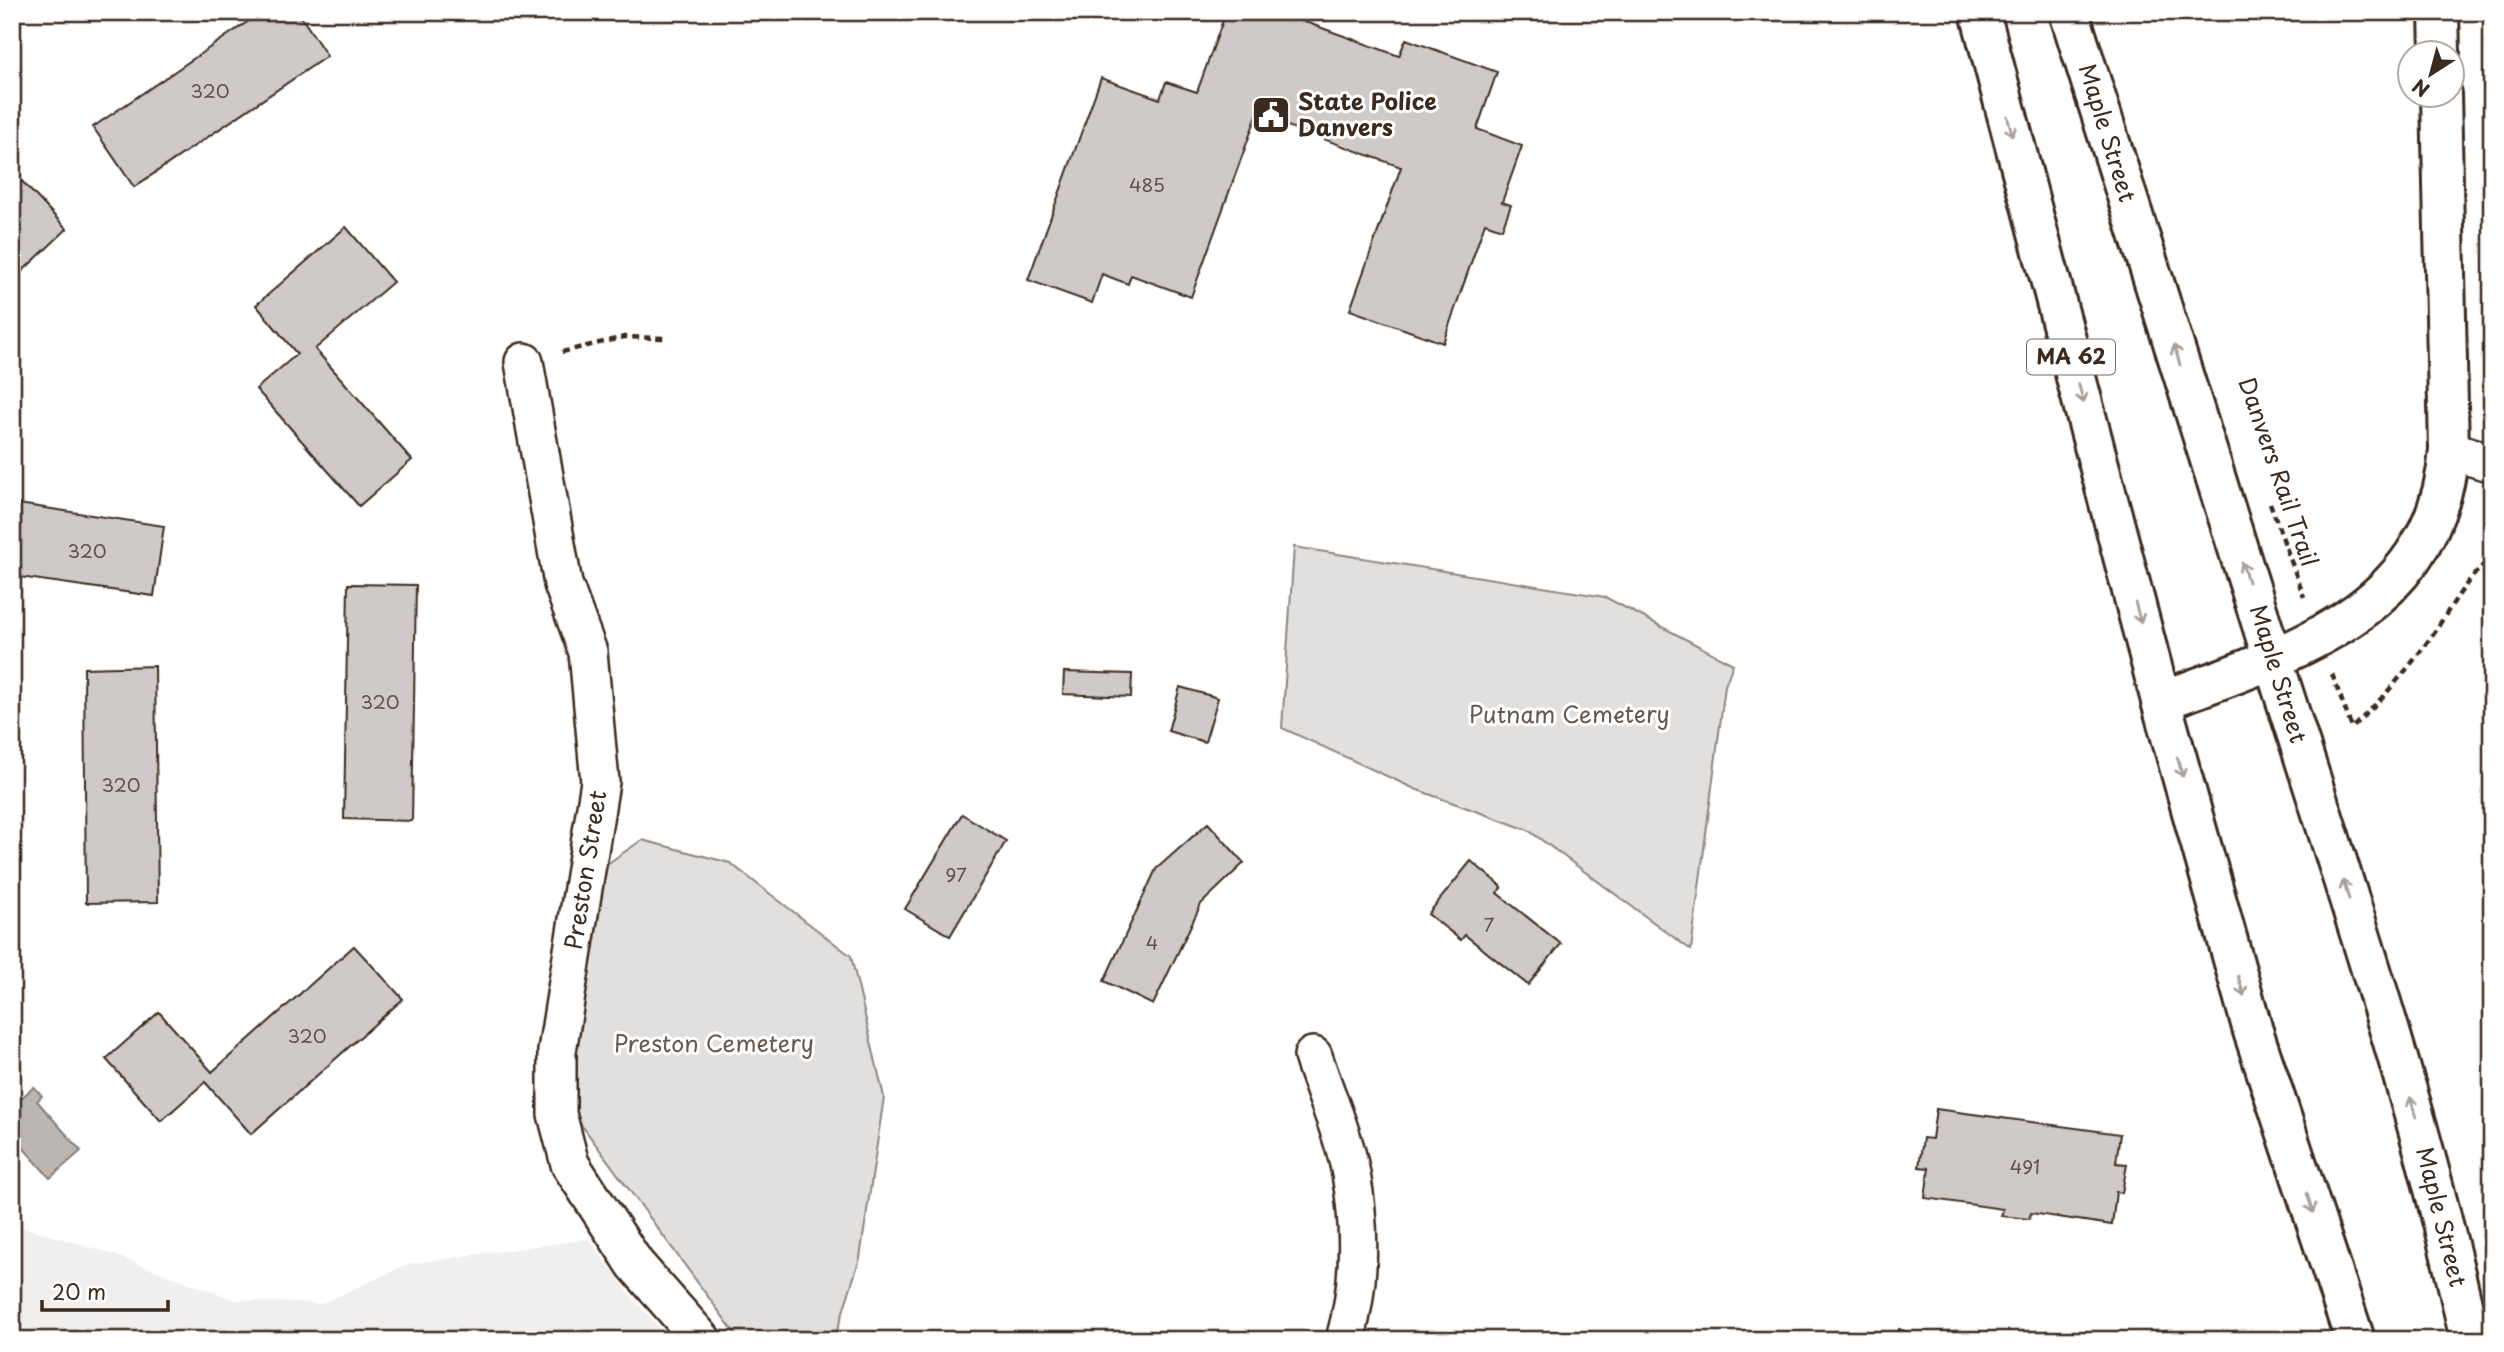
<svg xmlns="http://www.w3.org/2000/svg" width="2504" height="1352" font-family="'Playpen Sans',sans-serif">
<rect width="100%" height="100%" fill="#fff"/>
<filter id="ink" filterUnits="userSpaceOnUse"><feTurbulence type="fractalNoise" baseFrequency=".0143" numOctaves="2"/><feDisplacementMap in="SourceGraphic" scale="14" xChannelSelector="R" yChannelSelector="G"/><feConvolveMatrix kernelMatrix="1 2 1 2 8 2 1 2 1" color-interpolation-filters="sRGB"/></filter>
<g filter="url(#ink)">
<path fill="#f1efee" d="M2482 12H2492V300Z
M12 1224 103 1251 235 1300 321 1304 409 1264 589 1239 635 1301 671 1340H12Z"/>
<path fill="#e2e0de" stroke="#8e857e" stroke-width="2" d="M1294 547 1605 597 1733 664 1725 686 1691 950 1528 830 1415 789 1282 728Z
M642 840 730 863 851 956 884 1097 860 1258 834 1340H740L541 1070 601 868Z"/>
<path fill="#bcb6b3" stroke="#887e77" stroke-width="2" d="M34 1087 42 1096 37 1101 81 1151 50 1178 12 1135V1106Z"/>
<path fill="#cfcac7" stroke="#3b2a1e" stroke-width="2" d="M262 12H298L327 56 134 187 93 127Z
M1226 12H1278L1399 56 1406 39 1497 72 1477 129 1522 146 1502 202 1511 205 1502 229 1485 223 1443 343 1350 310 1401 167 1257 115 1191 297 1131 275 1128 284 1102 274 1092 303 1028 280 1101 78 1160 99 1166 82 1197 92Z
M16 175 67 229 12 281V178Z
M346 227 393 282 315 349 412 460 359 506 256 389 297 354 256 305Z
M12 503 164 526 154 596 12 576Z
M348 584 416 585 412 821 344 819Z
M155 666 158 902 86 903 84 668Z
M1064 672 1132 674 1131 697 1063 694Z
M1180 687 1218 698 1205 742 1168 731Z
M962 814 1006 841 950 936 905 909Z
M1208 823 1244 863 1201 904 1153 1005 1104 981 1156 869Z
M1471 861 1502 887 1497 893 1561 944 1528 985 1465 935 1461 940 1428 914Z
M354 946 403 999 251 1134 205 1082 161 1121 106 1059 159 1012 212 1072Z
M1936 1109 2120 1134 2116 1163 2127 1164 2122 1193 2116 1192 2112 1225 2031 1213 2029 1219 2001 1216 2003 1209 1925 1198 1929 1168 1919 1167 1923 1138 1932 1139Z
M1899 1329 1925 1340H1895Z"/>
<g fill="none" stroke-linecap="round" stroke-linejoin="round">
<g stroke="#3b2a1e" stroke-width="42">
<path id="minor" d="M524 362 563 584 588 652 600 782 557 1051V1114L570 1164 635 1264 702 1340
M2449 450 2492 463
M1313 1056C1325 1094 1344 1135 1351 1174 1361 1229 1360 1286 1345 1340"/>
</g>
<g stroke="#3b2a1e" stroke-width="44">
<path id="secondary" d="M2273 660C2344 885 2421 1109 2470 1340
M2161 701 2253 1031 2355 1340"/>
</g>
<g stroke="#3b2a1e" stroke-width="44">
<path id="primary" d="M1980 12 2161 701C2290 654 2436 612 2449 450L2441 94
M2069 12 2273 660
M2439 12 2440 52"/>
</g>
<path stroke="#3b2a1e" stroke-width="4.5" stroke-dasharray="7 5" stroke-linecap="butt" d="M562 352 624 337 664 338
M2270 503 2304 597
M2332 674 2352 728C2382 699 2409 669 2433 634 2452 606 2466 579 2492 557"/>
<use href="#minor" stroke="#fff" stroke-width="37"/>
<use href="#secondary" stroke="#fff" stroke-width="38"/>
<use href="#primary" stroke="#fff" stroke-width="38"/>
</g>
<defs><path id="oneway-shaft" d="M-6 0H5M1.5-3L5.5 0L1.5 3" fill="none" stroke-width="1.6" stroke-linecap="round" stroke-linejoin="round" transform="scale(1.75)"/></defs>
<g stroke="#a79f9a">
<use href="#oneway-shaft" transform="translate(2010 126) rotate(75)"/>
<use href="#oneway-shaft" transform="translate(2177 355) rotate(-107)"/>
<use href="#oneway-shaft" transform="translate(2081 393) rotate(75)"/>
<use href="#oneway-shaft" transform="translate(2245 572) rotate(-107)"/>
<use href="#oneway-shaft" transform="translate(2138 613) rotate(75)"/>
<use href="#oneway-shaft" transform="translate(2180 767) rotate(74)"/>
<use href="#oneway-shaft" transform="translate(2346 890) rotate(-108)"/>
<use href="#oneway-shaft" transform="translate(2241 986) rotate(74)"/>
<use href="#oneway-shaft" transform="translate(2413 1107) rotate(-106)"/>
<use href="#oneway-shaft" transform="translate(2310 1203) rotate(72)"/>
</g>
</g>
<defs>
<g id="civic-square" transform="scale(2.0125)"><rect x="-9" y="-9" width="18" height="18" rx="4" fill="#3b2a1e" stroke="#fff"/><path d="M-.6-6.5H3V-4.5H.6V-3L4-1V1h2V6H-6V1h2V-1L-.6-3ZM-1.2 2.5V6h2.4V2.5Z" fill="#fff"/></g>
</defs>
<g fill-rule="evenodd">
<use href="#civic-square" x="1271" y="115"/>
</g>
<g text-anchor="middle" stroke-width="6" stroke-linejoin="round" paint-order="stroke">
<g font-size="19" fill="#605248">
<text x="210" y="98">320</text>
<text x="1147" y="192">485</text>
<text x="87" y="558">320</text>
<text x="380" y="709">320</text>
<text x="121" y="792">320</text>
<text x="956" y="882">97</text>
<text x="1489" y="932">7</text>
<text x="1152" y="950">4</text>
<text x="307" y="1043">320</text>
<text x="2025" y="1174">491</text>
</g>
<rect fill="#fff" stroke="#766a62" stroke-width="2" x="2027" y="339.5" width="88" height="35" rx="5"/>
<g font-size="21" font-weight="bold" fill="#3b2a1e">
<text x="2071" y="364">MA 62</text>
</g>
<g font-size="23" font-weight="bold" fill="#3b2a1e" stroke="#fff" text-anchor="start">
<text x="1298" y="110">State Police<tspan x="1298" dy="26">Danvers</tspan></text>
</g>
<g font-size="23" fill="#3b2a1e" stroke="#fff">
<text transform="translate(2107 133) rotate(73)" y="8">Maple Street</text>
<text transform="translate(2278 472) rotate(71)" y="8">Danvers Rail Trail</text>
<text transform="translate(2278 674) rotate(73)" y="8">Maple Street</text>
<text transform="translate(586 870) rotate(-81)" y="8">Preston Street</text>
<text transform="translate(2441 1217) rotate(76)" y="8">Maple Street</text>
</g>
<g font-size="23" fill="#65584e" stroke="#fff">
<text x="1569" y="723">Putnam Cemetery</text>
<text x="714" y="1052">Preston Cemetery</text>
</g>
</g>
<rect width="2504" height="1352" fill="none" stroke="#fff" stroke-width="42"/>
<rect x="21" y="21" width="2462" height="1310" fill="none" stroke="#3b2a1e" stroke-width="2.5" filter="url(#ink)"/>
<g transform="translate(2431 74) rotate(216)"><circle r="33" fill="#ffffff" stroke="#b1aaa5" stroke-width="2"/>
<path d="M0-5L12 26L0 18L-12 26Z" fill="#3b2a1e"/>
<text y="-10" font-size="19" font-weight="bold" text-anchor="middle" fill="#3b2a1e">N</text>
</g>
<path d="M42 1300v10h126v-10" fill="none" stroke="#3b2a1e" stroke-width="3.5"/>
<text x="52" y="1300" font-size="21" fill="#3b2a1e" stroke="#ffffff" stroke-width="5" paint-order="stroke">20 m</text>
</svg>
